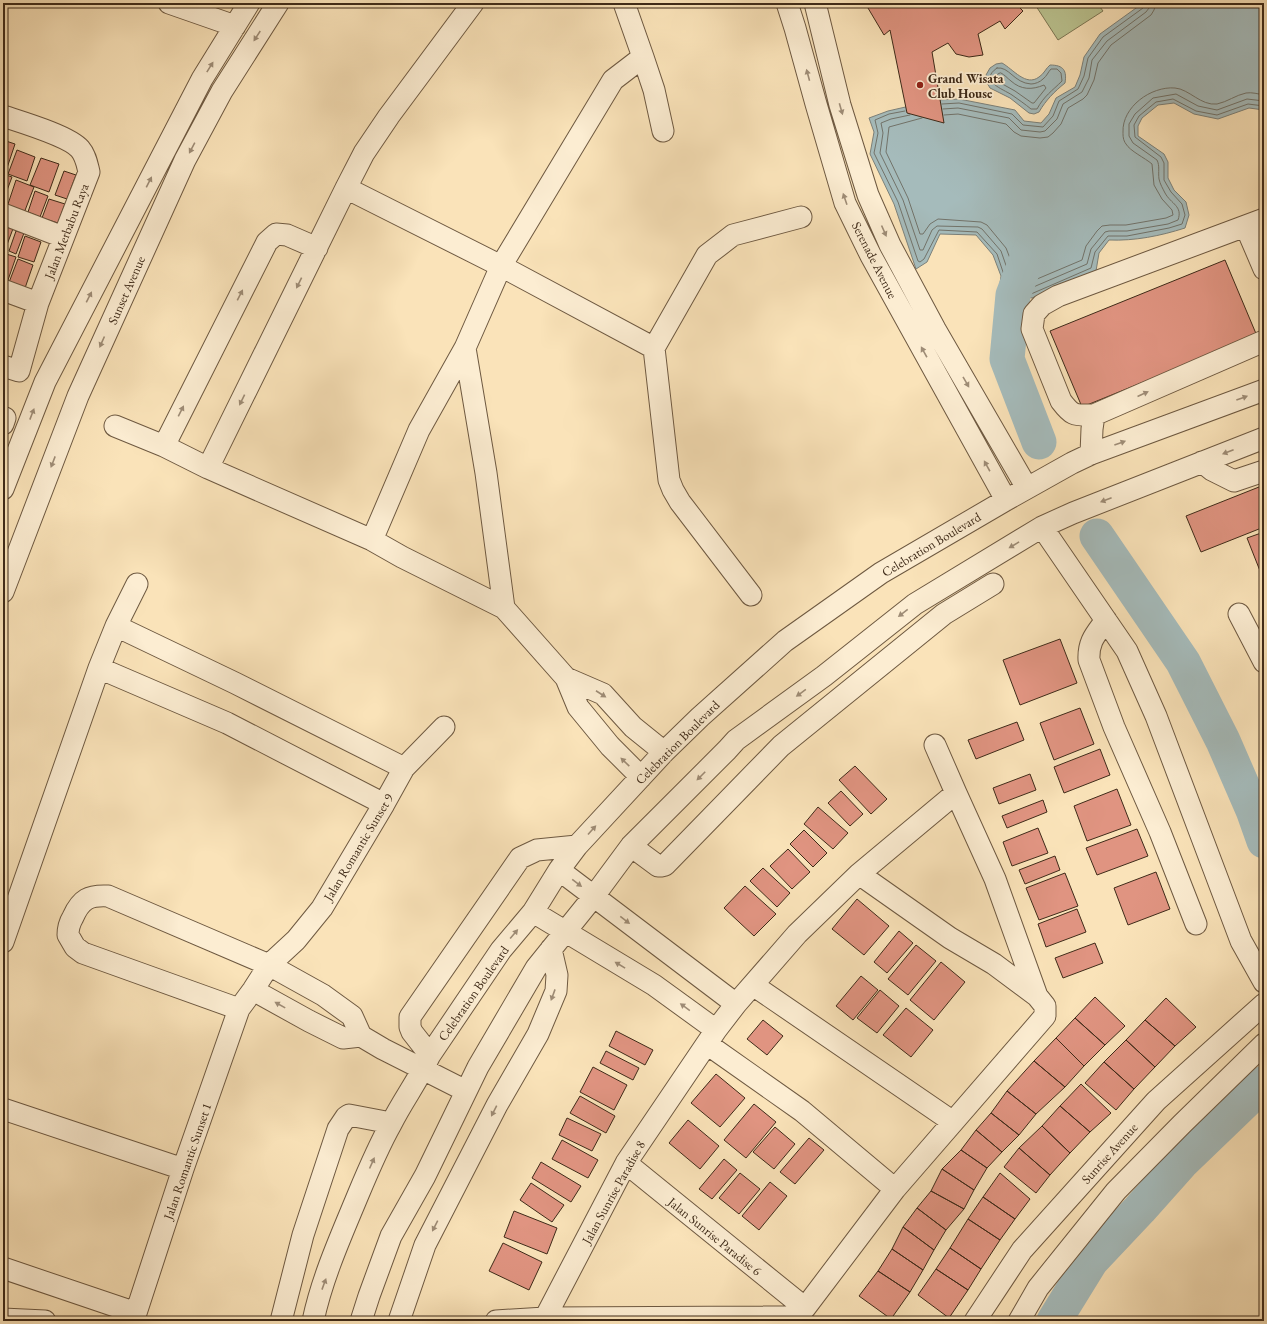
<svg xmlns="http://www.w3.org/2000/svg" width="1267" height="1324" font-family="'EB Garamond',serif">
<rect width="100%" height="100%" fill="#fae3b9"/>
<filter id="stains"><feTurbulence type="fractalNoise" baseFrequency=".005" numOctaves="4"/><feColorMatrix values="0 0 0 0 .2 0 0 0 0 .09 0 0 0 0 .02 0 0 0 .5 -.17"/></filter>
<radialGradient id="worn" r=".72"><stop offset=".6" stop-color="#630" stop-opacity="0"/><stop offset="1" stop-color="#630" stop-opacity=".3"/></radialGradient>
<path fill="#bbc491" stroke="#7d7855" d="M1034 3H1097L1103 11 1058 40Z"/>
<path fill="#a5bbbb" stroke="#7c817a" d="M1143 3H1264V110L1249 108 1218 119 1194 114 1174 103 1158 105 1142 118 1138 126V136L1164 154 1168 162V178L1174 190 1186 202 1189 215 1185 228C1160 236 1135 241 1109 240L1099 253 1096 271 1032 298 1013 295 998 298 1001 276 993 255 976 235 940 234 927 262 916 269 894 204 870 154 874 132 869 118 888 111 936 100 959 99 1015 110 1024 121 1041 123 1049 114 1056 98 1075 87 1080 75 1084 57 1100 34Z
M1002 63C1013 69 1026 87 1039 77 1044 74 1046 68 1050 65 1064 65 1067 71 1065 83 1054 92 1046 100 1039 112L1034 114 1029 113 1010 98 990 88 986 81V75L990 68 996 64Z"/>
<g fill="none" stroke-linecap="round" stroke-linejoin="round">
<path stroke="#72736a" stroke-width="1" d="M997 68C1009 66 1014 83 1031 84 1035 84 1040 82 1043 79 1047 76 1048 72 1051 69H1057L1061 73 1062 81C1052 91 1044 96 1037 109H1031C1025 104 1019 100 1012 95 1003 89 978 81 997 68Z
M1001 73C1005 75 1007 78 1011 81 1021 90 1032 90 1044 85L1046 88 1034 103H1032L1015 91 997 81 996 77 998 74Z
M942 104 959 103 1012 114 1023 125 1043 127 1053 116 1059 101 1078 89 1084 76 1088 58 1103 37 1143 8 1145 3
M943 109 958 108 1009 118 1021 130 1040 132 1045 131 1057 119 1063 104 1082 92 1089 78 1092 60 1107 41 1146 12 1149 8 1150 3
M905 111 889 114 875 120 878 133 874 153 898 202 918 261 920 262 924 259 939 230 977 232 997 254 1004 275 1003 292 1013 291 1031 294 1091 268 1095 252 1108 236H1127L1169 228 1182 224 1185 215 1182 204 1171 192 1164 180V163L1161 157 1135 137 1134 125 1139 116 1156 102 1173 99 1196 111 1217 115 1248 104 1264 106
M910 115 891 119 881 123 883 133 880 153 903 200 920 250H923L932 230 937 226 978 227 982 229 1001 251 1009 274V285L1031 288 1087 264 1091 249 1105 232 1109 231H1127L1168 224 1178 220C1183 206 1171 204 1165 193 1163 189 1160 184 1159 179 1158 172 1160 166 1157 160L1133 143 1129 136V124L1135 114 1153 98 1176 94 1198 106 1217 110 1247 99 1264 101
M944 115 958 114 1006 124 1014 132 1021 136 1040 138 1048 137 1053 133 1061 124 1068 108 1083 99 1087 95 1094 80 1098 63 1111 45 1151 15 1154 10 1156 3
M922 118 889 127 886 152 908 198 920 234H923L930 224 938 219 981 222 987 225 1006 248 1015 271 1016 280 1030 282 1082 260 1086 246 1097 231 1102 226 1110 225H1126L1166 218 1173 215 1172 210 1162 199 1154 185 1152 164C1145 158 1130 151 1126 144 1123 140 1123 136 1123 132 1122 107 1151 86 1175 88 1189 89 1201 106 1217 104 1227 102 1236 95 1246 93 1252 92 1258 94 1264 95"/>
<path stroke="#a5bbbb" stroke-width="35" d="M1030 251 1013 295 1007 359 1039 442
M1097 536 1183 662 1223 741 1253 810 1264 841
M1054 1321 1091 1261 1140 1209 1181 1163 1264 1083"/>
</g>
<path fill="#e09481" stroke="#3f2b19" d="M865 3H1015L1023 11 1005 29 1000 21 978 34 983 55 969 57 956 54 948 43 932 52 944 123 907 113 890 30 884 35Z
M3 140 15 144 6 171 3 170Z
M17 150 35 157 27 181 8 174Z
M41 158 59 164 49 192 30 185Z
M64 171 76 175 67 199 55 195Z
M3 174 12 177 3 201Z
M16 180 34 187 24 213 7 207Z
M35 191 48 196 40 217 28 212Z
M49 199 65 204 58 223 42 218Z
M3 222 14 226 5 250H3Z
M16 231 24 233 16 254 9 251Z
M25 236 41 242 34 262 18 257Z
M3 253 16 257 8 280 3 278Z
M18 259 33 265 24 291 8 285Z
M1225 260 1257 336 1082 407 1050 331Z
M1264 485V527L1201 552 1186 516Z
M1264 532V581L1247 538Z
M1060 639 1077 683 1020 705 1003 660Z
M1080 708 1094 744 1054 760 1040 723Z
M1017 722 1024 740 976 759 968 740Z
M1100 749 1110 775 1064 793 1054 767Z
M855 766 887 799 871 814 839 780Z
M1030 774 1036 790 999 804 993 788Z
M1117 789 1131 825 1087 841 1074 806Z
M841 791 863 814 850 826 828 803Z
M1043 800 1047 812 1007 828 1002 816Z
M818 807 848 833 833 849 804 824Z
M1038 828 1048 853 1012 866 1003 842Z
M1137 829 1148 856 1097 875 1086 848Z
M804 830 827 853 813 867 790 844Z
M788 849 810 872 792 889 770 866Z
M1055 856 1060 870 1025 884 1019 870Z
M763 868 790 893 777 907 750 881Z
M1156 872 1170 909 1128 925 1114 888Z
M1065 873 1078 906 1039 920 1026 888Z
M745 886 776 914 754 936 724 908Z
M857 899 889 926 864 955 832 929Z
M1077 909 1086 932 1046 947 1038 924Z
M899 931 913 943 887 973 874 962Z
M1095 943 1103 963 1063 978 1055 958Z
M916 945 936 961 908 995 888 979Z
M941 962 965 982 934 1020 910 1000Z
M861 976 878 990 853 1020 836 1006Z
M880 990 899 1006 877 1033 857 1018Z
M1095 997 1125 1026 1105 1045 1075 1018Z
M1166 998 1196 1027 1175 1046 1145 1020Z
M906 1008 933 1030 911 1057 883 1035Z
M1075 1018 1105 1045 1084 1066 1056 1038Z
M763 1020 783 1036 767 1055 747 1039Z
M1145 1020 1175 1046 1155 1067 1126 1040Z
M616 1031 653 1050 645 1065 609 1046Z
M1056 1038 1084 1066 1065 1087 1034 1061Z
M1126 1040 1155 1067 1134 1089 1104 1062Z
M606 1051 639 1068 633 1080 600 1063Z
M1034 1061 1065 1087 1036 1114 1007 1091Z
M1104 1062 1134 1089 1116 1110 1085 1083Z
M593 1067 627 1085 614 1110 580 1092Z
M716 1074 745 1098 720 1127 691 1103Z
M1081 1084 1111 1113 1090 1132 1060 1106Z
M1007 1091 1036 1114 1019 1135 991 1113Z
M580 1096 615 1116 606 1133 570 1113Z
M754 1104 776 1122 746 1158 724 1140Z
M1060 1106 1090 1132 1070 1153 1042 1126Z
M991 1113 1019 1135 1002 1152 976 1130Z
M567 1118 601 1134 592 1151 559 1135Z
M688 1120 719 1146 700 1169 669 1143Z
M1042 1126 1070 1153 1050 1175 1019 1148Z
M775 1127 795 1144 774 1169 753 1152Z
M976 1130 1002 1152 987 1168 961 1150Z
M809 1138 824 1150 795 1184 780 1172Z
M562 1140 598 1160 588 1178 552 1159Z
M1019 1148 1050 1175 1036 1193 1004 1167Z
M961 1150 987 1168 974 1190 942 1169Z
M724 1159 737 1170 712 1199 699 1189Z
M541 1162 581 1186 571 1202 532 1178Z
M942 1169 974 1190 964 1209 931 1191Z
M740 1173 760 1189 739 1214 719 1198Z
M1000 1173 1030 1199 1015 1219 983 1197Z
M770 1182 787 1196 759 1230 742 1216Z
M531 1183 564 1205 552 1222 520 1200Z
M931 1191 964 1209 946 1230 917 1208Z
M983 1197 1015 1219 1000 1240 968 1219Z
M917 1208 946 1230 934 1250 903 1227Z
M514 1211 557 1228 547 1254 504 1237Z
M968 1219 1000 1240 981 1269 950 1248Z
M903 1227 934 1250 923 1270 892 1249Z
M503 1243 542 1262 529 1290 489 1271Z
M950 1248 981 1269 968 1290 936 1269Z
M892 1249 923 1270 910 1292 878 1271Z
M936 1269 968 1290 949 1318 918 1295Z
M878 1271 910 1292 891 1319 859 1296Z"/>
<g fill="none" stroke-linecap="round" stroke-linejoin="round">
<g stroke="#6e5941" stroke-width="23">
<path id="minor" d="M169 3 235 26
M624 3 643 57 654 90 663 131
M787 3 795 28 816 104 845 203 871 256 1006 500
M815 3 840 105 868 195 890 245 935 329 1027 488
M3 116C21 122 69 136 80 149 86 156 87 164 89 172L38 303 19 371 3 366
M346 188 501 266 654 348
M3 214 63 237
M1264 219 1058 296 1042 305 1034 314 1032 329 1061 401C1073 417 1075 415 1094 415L1264 341
M1246 227 1264 269
M3 290 38 303
M465 348 486 473 504 608
M3 424 5 418
M115 426 164 446 208 468 372 540 402 557 504 608 566 678 578 707 610 746 641 777
M164 446 267 242 276 234 287 235 317 248
M1091 454 1092 429 1094 415
M1202 462 1212 470 1234 481 1264 471
M208 468 346 188 364 153 389 116 473 3
M3 489 45 382 202 79 249 3
M1042 527 1127 651 1156 716 1241 941 1264 982
M372 540 419 430 465 348 501 266 613 80 643 57
M3 592 78 396 185 160 222 91 278 3
M751 595 680 502 673 490 669 480 654 348 707 255 733 235 801 217
M1239 614 1264 662
M1106 620C1096 634 1088 641 1089 660L1114 727 1160 832 1196 924
M116 626 235 683 404 768
M99 668 227 723 384 804
M566 678 603 694 633 727 664 752
M631 846 658 866H661L665 865 781 746 944 614 993 584
M559 870 736 1004
M859 874 950 938 994 964 1037 996
M533 912 654 985 716 1030
M3 942 99 668 116 626 137 584
M753 985 953 1122
M239 1009 83 953 75 947 68 935C68 928 70 922 73 917 81 899 89 895 108 896L269 965 323 995 352 1016 361 1036 343 1038 309 1021 253 990
M361 1036 383 1049 466 1091
M707 1044 802 1111 895 1189
M430 1055 412 1032 410 1027V1017L520 858 537 850 577 846
M3 1109 183 1169
M626 1163 805 1308
M3 1268 136 1313
M136 1313 183 1169 239 1009 253 990 269 965 296 940 322 908 384 804 404 768 444 727
M545 1318 626 1163 716 1030 736 1004 797 934 859 874 956 793
M3 1319 45 1321
M281 1321 303 1235 338 1129 346 1117 349 1115 391 1123
M313 1321C322 1278 341 1236 358 1195 368 1171 378 1147 391 1124 403 1100 419 1079 430 1055L501 950 533 912 559 870 577 846 664 752 700 717 785 641 881 573 1006 500 1072 463 1091 454 1264 390
M361 1321 369 1296 391 1236 425 1176 478 1067 536 968 594 896 631 846 727 750 736 740 824 676 915 604 1042 527 1073 513 1264 438
M399 1321 425 1245 497 1105 538 1034 556 991 557 975 551 949
M496 1321 545 1318 791 1317 798 1314 805 1308 895 1189 1045 1016V1006L1037 996 995 879 956 793 935 745
M975 1321 1022 1250 1156 1101 1264 1004
M1019 1321 1038 1288 1116 1191 1182 1124 1264 1044"/>
</g>
<use href="#minor" stroke="#fcedd2" stroke-width="21"/>
</g>
<defs><path id="oneway-solid" d="M-6-.8H1V-3.2L6.5 0L1 3.2V.8H-6Z"/></defs>
<g fill="#9e8c76">
<use href="#oneway-solid" transform="translate(257 36) rotate(123)"/>
<use href="#oneway-solid" transform="translate(210 67) rotate(-58)"/>
<use href="#oneway-solid" transform="translate(808 75) rotate(-105)"/>
<use href="#oneway-solid" transform="translate(841 109) rotate(74)"/>
<use href="#oneway-solid" transform="translate(192 148) rotate(118)"/>
<use href="#oneway-solid" transform="translate(149 182) rotate(-63)"/>
<use href="#oneway-solid" transform="translate(845 199) rotate(-109)"/>
<use href="#oneway-solid" transform="translate(884 231) rotate(66)"/>
<use href="#oneway-solid" transform="translate(299 283) rotate(116)"/>
<use href="#oneway-solid" transform="translate(240 295) rotate(-63)"/>
<use href="#oneway-solid" transform="translate(89 297) rotate(-63)"/>
<use href="#oneway-solid" transform="translate(102 342) rotate(114)"/>
<use href="#oneway-solid" transform="translate(924 352) rotate(-119)"/>
<use href="#oneway-solid" transform="translate(966 382) rotate(60)"/>
<use href="#oneway-solid" transform="translate(1143 394) rotate(-24)"/>
<use href="#oneway-solid" transform="translate(1242 398) rotate(-20)"/>
<use href="#oneway-solid" transform="translate(242 400) rotate(116)"/>
<use href="#oneway-solid" transform="translate(181 411) rotate(-63)"/>
<use href="#oneway-solid" transform="translate(32 414) rotate(-69)"/>
<use href="#oneway-solid" transform="translate(1120 443) rotate(-20)"/>
<use href="#oneway-solid" transform="translate(1228 452) rotate(159)"/>
<use href="#oneway-solid" transform="translate(53 462) rotate(111)"/>
<use href="#oneway-solid" transform="translate(987 466) rotate(-119)"/>
<use href="#oneway-solid" transform="translate(1106 500) rotate(159)"/>
<use href="#oneway-solid" transform="translate(1014 545) rotate(149)"/>
<use href="#oneway-solid" transform="translate(903 613) rotate(142)"/>
<use href="#oneway-solid" transform="translate(801 693) rotate(144)"/>
<use href="#oneway-solid" transform="translate(601 694) rotate(33)"/>
<use href="#oneway-solid" transform="translate(625 762) rotate(-136)"/>
<use href="#oneway-solid" transform="translate(701 776) rotate(135)"/>
<use href="#oneway-solid" transform="translate(592 830) rotate(-48)"/>
<use href="#oneway-solid" transform="translate(577 883) rotate(37)"/>
<use href="#oneway-solid" transform="translate(625 920) rotate(38)"/>
<use href="#oneway-solid" transform="translate(514 934) rotate(-50)"/>
<use href="#oneway-solid" transform="translate(620 965) rotate(-149)"/>
<use href="#oneway-solid" transform="translate(553 995) rotate(110)"/>
<use href="#oneway-solid" transform="translate(280 1005) rotate(-151)"/>
<use href="#oneway-solid" transform="translate(685 1007) rotate(-144)"/>
<use href="#oneway-solid" transform="translate(494 1111) rotate(117)"/>
<use href="#oneway-solid" transform="translate(372 1163) rotate(-66)"/>
<use href="#oneway-solid" transform="translate(435 1226) rotate(117)"/>
<use href="#oneway-solid" transform="translate(324 1284) rotate(-70)"/>
</g>
<circle fill="#8f2418" stroke="#fcedd2" stroke-width="1.5" cx="920" cy="85" r="4"/>
<g text-anchor="middle" stroke-width="3.5" stroke-linejoin="round" paint-order="stroke">
<g font-size="13" font-weight="bold" fill="#3f2b19" stroke="#fcedd2" text-anchor="start">
<text x="928" y="83">Grand Wisata<tspan x="928" dy="15">Club House</tspan></text>
</g>
<g font-size="13" fill="#3f2b19" stroke="#fcedd2">
<text transform="translate(66 231) rotate(-69)" y="5">Jalan Merbabu Raya</text>
<text transform="translate(875 260) rotate(63)" y="5">Serenade Avenue</text>
<text transform="translate(126 290) rotate(-66)" y="5">Sunset Avenue</text>
<text transform="translate(931 544) rotate(-31)" y="5">Celebration Boulevard</text>
<text transform="translate(677 742) rotate(-45)" y="5">Celebration Boulevard</text>
<text transform="translate(358 847) rotate(-59)" y="5">Jalan Romantic Sunset 9</text>
<text transform="translate(473 993) rotate(-55)" y="5">Celebration Boulevard</text>
<text transform="translate(1109 1153) rotate(-48)" y="5">Sunrise Avenue</text>
<text transform="translate(187 1161) rotate(-71)" y="5">Jalan Romantic Sunset 1</text>
<text transform="translate(613 1192) rotate(-61)" y="5">Jalan Sunrise Paradise 8</text>
<text transform="translate(715 1236) rotate(39)" y="5">Jalan Sunrise Paradise 6</text>
</g>
</g>
<rect width="1267" height="1324" fill="none" stroke="#fae3b9" stroke-width="16"/>
<rect x="4" y="4" width="1259" height="1316" fill="none" stroke="#3f2b19" stroke-width="2"/>
<rect x="8" y="8" width="1251" height="1308" fill="none" stroke="#3f2b19"/>
<rect width="100%" height="100%" filter="url(#stains)"/>
<rect width="100%" height="100%" fill="url(#worn)"/>
</svg>
